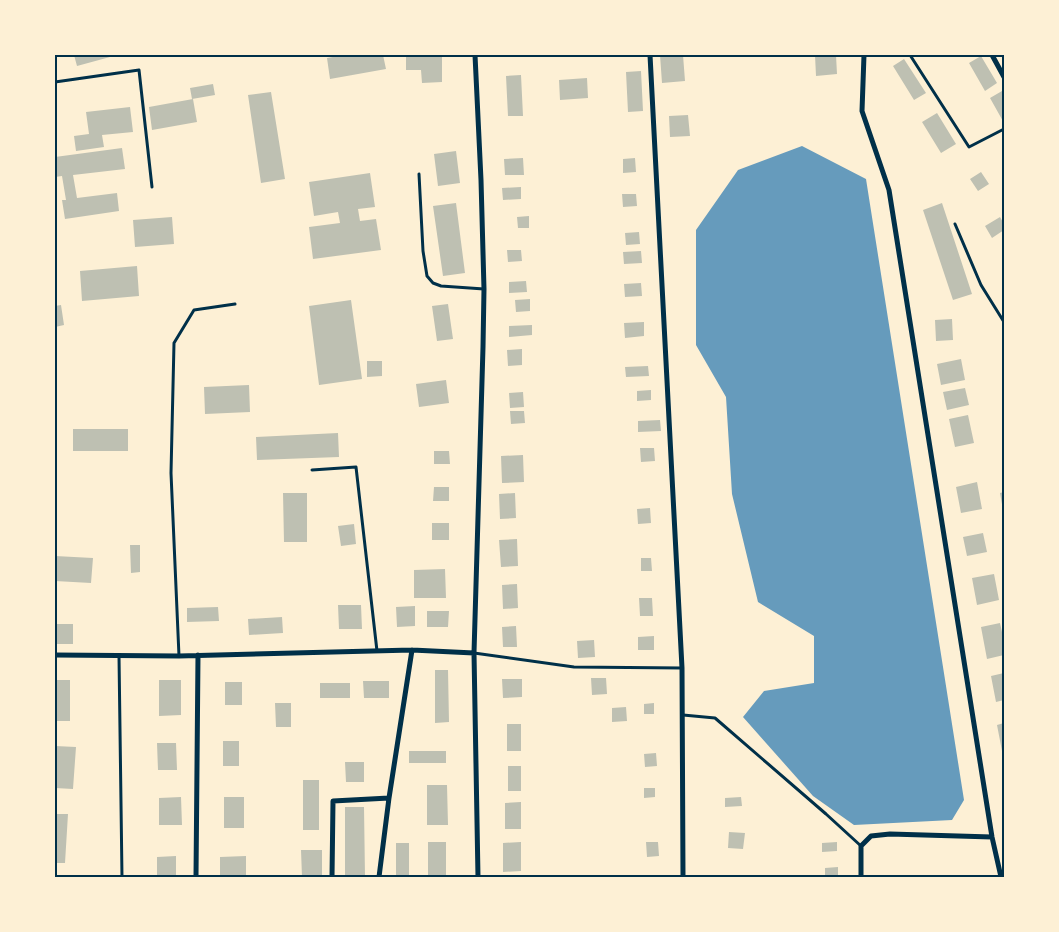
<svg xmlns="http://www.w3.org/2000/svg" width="1059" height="932" font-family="'Source Serif 4',serif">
<rect width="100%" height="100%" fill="#fdf0d5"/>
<path fill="#669bbc" d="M802 146 866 179 964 800 952 820 854 825 813 796 743 717 764 691 814 683V636L758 602 732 494 726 397 696 345V230L738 170Z"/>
<path fill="#bec0b2" d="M74 55H110V57L77 66Z
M344 55H383L386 69 330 79 327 58Z
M406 55H442V82L422 83 421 70H406Z
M660 55H683L685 81 662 83Z
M815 55H836L837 74 816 76Z
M981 56 997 83 985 91 969 63Z
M904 59 926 93 914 100 893 66Z
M641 71 643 111 628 112 626 72Z
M521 75 523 116H508L506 76Z
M587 78 588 98 560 100 559 80Z
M213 84 215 95 192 99 190 88Z
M1002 91 1004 94V123L990 98Z
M271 92 285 179 261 183 248 95Z
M193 99 197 122 152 130 149 107Z
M130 107 133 132 102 135 104 147 76 151 74 136 89 134 86 112Z
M937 113 956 144 941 153 922 122Z
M688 115 690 136 670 137 669 116Z
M122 148 125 169 73 175 77 198 117 193 119 211 65 219 62 200H66L62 176 55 177V157Z
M456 151 460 183 438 186 434 154Z
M523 158 524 175H505L504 159Z
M635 158 636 172 623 173V159Z
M981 172 989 184 978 191 970 179Z
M370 173 375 207 358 209 360 221 376 219 381 250 313 259 309 227 340 223 338 212 314 216 309 182Z
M521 187V199L503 200 502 188Z
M622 194H636L637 206 623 207Z
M456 203 465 273 443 276 433 206Z
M942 203 972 294 953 300 923 210Z
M529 216V228H518L517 217Z
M172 217 174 244 135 247 133 220Z
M1000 217 1004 224V230L992 238 985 226Z
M639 232 640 244 626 245 625 233Z
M507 250H521L522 261 508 262Z
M641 251 642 263 624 264 623 252Z
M137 266 139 296 82 301 80 271Z
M526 281 527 292 509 293V282Z
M641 283 642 296 625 297 624 284Z
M530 299V311L516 312 515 300Z
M351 300 362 379 319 385 309 306Z
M448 304 453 339 437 341 432 306Z
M61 305 64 325 55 327V306Z
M952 319 953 340 936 341 935 320Z
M644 322V336L625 338 624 323Z
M532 325V335L509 337V326Z
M522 349V365L508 366 507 350Z
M961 359 965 380 941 385 937 364Z
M367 361H382V376L367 377Z
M648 366 649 376 626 377 625 367Z
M446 380 449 403 419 407 416 384Z
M249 385 250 412 205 414 204 387Z
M965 388 969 405 947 410 943 392Z
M651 390V400L637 401V391Z
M523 392 524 407 510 408 509 393Z
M510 411H524L525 423 511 424Z
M968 415 974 443 955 447 949 419Z
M660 420 661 431 638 432V421Z
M73 429H128V451H73Z
M338 433 339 457 257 460 256 437Z
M640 448H654L655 461 641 462Z
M434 451H449L450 464H434Z
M523 455 524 482 502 483 501 456Z
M977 482 982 509 961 513 956 487Z
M434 487H449V501H433Z
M1004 492V510H1003L1000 493Z
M283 493H307V542H284Z
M515 493 516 518 500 519 499 494Z
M650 508 651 523 638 524 637 509Z
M432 523H449V540H432Z
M354 524 356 544 341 546 338 526Z
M983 533 987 552 967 556 963 537Z
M517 539 518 566 501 567 499 540Z
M130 545H140V572L131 573Z
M55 556 93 558 91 583 55 581Z
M641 558H651L652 571H641Z
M445 569 446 598H414V570Z
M994 574 999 600 977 605 972 578Z
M517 584 518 608 503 609 502 585Z
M639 598H652L653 616H640Z
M338 605H361L362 629H339Z
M415 606V626L397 627 396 607Z
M218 607 219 621 187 622V608Z
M427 611H449L448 627H427Z
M282 617 283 633 249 635 248 619Z
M1000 623 1004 641V655L987 659 981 627Z
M55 624H73V644H55Z
M516 626 517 647H503L502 627Z
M654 636V650H638V637Z
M594 640 595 657 578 658 577 641Z
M435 670H448L449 722 435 723Z
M1004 673V700L996 702 991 676Z
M591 678H606L607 694 592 695Z
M502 679H522V697L503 698Z
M55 680H70V721H55Z
M159 680H181V715L159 716Z
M363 681H389V698H364Z
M225 682H242V705H225Z
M320 683H350V698H320Z
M275 703H291V727H276Z
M654 703V714H644V704Z
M626 707 627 721 612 722V708Z
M1004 723V750L1002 751 997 725Z
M507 724H521V751H507Z
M223 741H239V766H223Z
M157 743H176L177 770H158Z
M55 746 76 747 73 789 55 788Z
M409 751H446V763H409Z
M656 753 657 766 645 767 644 754Z
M345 762H364V782H346Z
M508 766H521V791H508Z
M303 780H319V830H303Z
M427 785H447L448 825H427Z
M644 788H655V797L644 798Z
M181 797 182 825H159V798Z
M224 797H244V828H224Z
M741 797 742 806 725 807V798Z
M521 802V829H505V803Z
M345 807H364L365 877H345Z
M55 814H68L65 863H55Z
M729 832 745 833 743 849 728 848Z
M428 842H446V877H428Z
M521 842V871L503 872V843Z
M646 842H658L659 856 647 857Z
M837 842V851L822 852V843Z
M396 843H409V877H396Z
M301 850H322V877H302Z
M176 856V877H157V857Z
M246 856V877H220V857Z
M838 867V877H825V868Z"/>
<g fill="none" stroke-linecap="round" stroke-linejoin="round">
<path stroke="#003049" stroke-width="3" d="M910 55 969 147 1004 129
M55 82 139 70 152 187
M419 174 423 251 427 276 433 283 441 286 484 289
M955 224 981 285 1004 322
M312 470 356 467 377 651
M474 653 574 667 682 668
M119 656 122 877
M179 656 171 473 174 343 194 310 235 304
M683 715 715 718 826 814 861 846"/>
<path stroke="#003049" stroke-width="5" d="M475 55 481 180 484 289 483 347 474 653 478 877
M650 55 682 668 683 877
M864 55 862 111 889 190 992 837 1001 877
M992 55 1004 77
M55 655 179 656 412 650 474 653
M196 877 198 655
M332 877 333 801 389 798
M379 877 389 798 412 650
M861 877V846L871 836 890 834 992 837"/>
</g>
<rect width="1059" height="932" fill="none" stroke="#fdf0d5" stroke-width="112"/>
<rect x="56" y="56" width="947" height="820" fill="none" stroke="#003049" stroke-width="2"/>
</svg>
